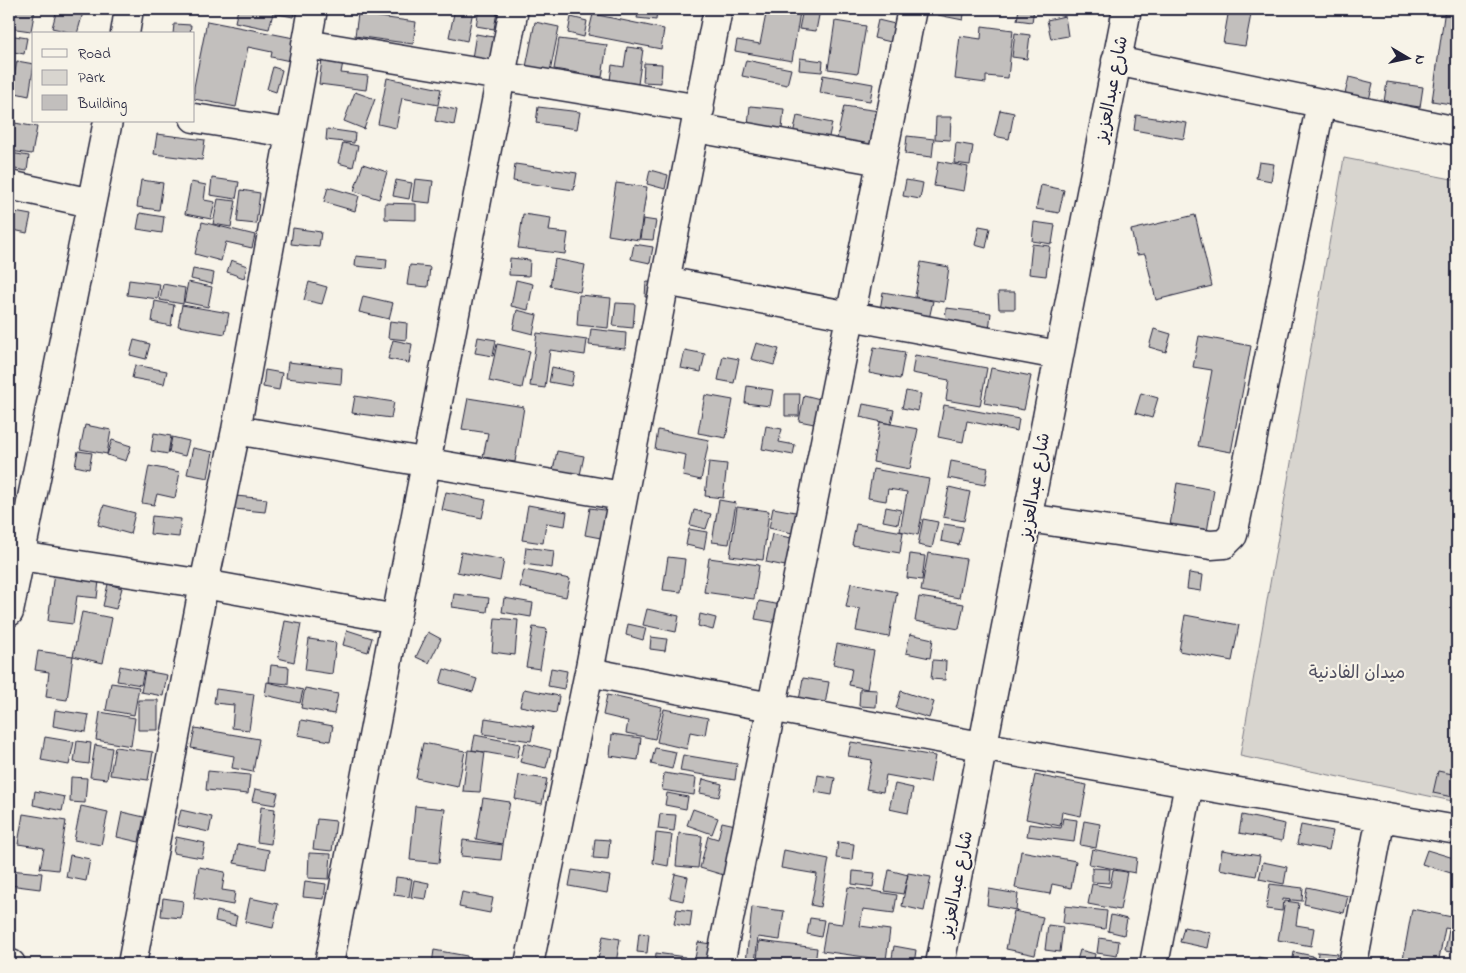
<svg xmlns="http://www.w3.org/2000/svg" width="1466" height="973" font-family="'Indie Flower','Playpen Sans Arabic',sans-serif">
<rect width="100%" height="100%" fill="#f7f3e8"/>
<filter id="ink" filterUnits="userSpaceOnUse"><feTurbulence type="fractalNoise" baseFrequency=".02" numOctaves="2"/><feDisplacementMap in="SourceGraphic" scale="10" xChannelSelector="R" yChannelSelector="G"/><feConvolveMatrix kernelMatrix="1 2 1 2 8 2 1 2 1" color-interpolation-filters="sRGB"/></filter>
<g filter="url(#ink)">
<path fill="#d8d5cf" stroke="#7d7c85" d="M1344 158 1457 180V802L1240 756Z"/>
<path fill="#c2bfbd" stroke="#22223b" d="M9 9H35L31 31 9 28Z
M57 9H84L77 34 52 28Z
M238 9H295L293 17 273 13 269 29 235 22Z
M455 9 473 11 467 41 449 37Z
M479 9 497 12 494 29 476 26Z
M639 9H657L656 20 637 18Z
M767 9 800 12 792 61 735 51 737 40 760 44Z
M803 9 820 10 816 31 799 29Z
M939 9H965L963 20 938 15Z
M1019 9H1034L1032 22 1017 20Z
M1229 9H1252L1245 46 1223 43Z
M1445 9H1457V105L1432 101Z
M358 14 416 22 413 44 355 36Z
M593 14 664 29 661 49 588 35Z
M1065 16 1068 36 1051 39 1047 20Z
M571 17 587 21 584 37 568 33Z
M878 20 899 25 895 43 874 38Z
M207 21 294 38 290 61 271 57 272 52 248 47 236 107 194 99V87Z
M835 21 866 26 858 73 828 69Z
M535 22 559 27 550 72 526 67Z
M174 24 191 25 190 34H173Z
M982 26 1013 30 1008 78 986 76V83L955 79 960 36 981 39Z
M1015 33 1030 35 1027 59 1012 57Z
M476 34 499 38 494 68 471 64Z
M9 35 27 38 24 54 9 51Z
M559 39 607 45 602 77 554 69Z
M627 47 643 49 638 84 610 80 612 65 624 67Z
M800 58 823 61 822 72 799 70Z
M322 59 343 62 341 73 368 76 366 90 319 84Z
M746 60 791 69 787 85 742 76Z
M17 61 34 64 29 96 11 92Z
M644 63 662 64 661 83 643 82Z
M273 67 282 70 276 92 267 89Z
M823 75 873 84 870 101 820 93Z
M1349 77 1373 83 1369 100 1345 94Z
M387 78 441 89 438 105 402 98 396 128 378 124Z
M1387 82 1423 87 1420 107 1384 102Z
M355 92 375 99 364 129 344 121Z
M438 106 457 110 454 125 435 121Z
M750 106 784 109 782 129 748 125Z
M844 106 879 111 874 149 836 143Z
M538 107 580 112 577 129 536 123Z
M1000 110 1014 113 1009 139 994 136Z
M1136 115 1187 123 1184 139 1134 130Z
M797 116 832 123 828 141 793 134Z
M936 117H951L950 140 935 139Z
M15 123 37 127 32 154 10 151Z
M327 129 355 133 354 143 326 140Z
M157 134 205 140 202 160 154 154Z
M907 136 934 139 932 157 905 154Z
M343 143 358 146 353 167 338 163Z
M956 143 973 146 970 165 954 163Z
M10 153 29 156 27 171 9 168Z
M938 161 968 167 964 191 934 186Z
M1259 162 1274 164 1271 181 1256 178Z
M363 164 387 172 379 199 354 191Z
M515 164 577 173 574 190 513 181Z
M650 170 668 175 665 189 647 184Z
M212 178 239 182 236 199 210 195Z
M415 179 433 181 430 203 412 201Z
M141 180 163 183 159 210 137 207Z
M396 180 412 183 409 199 393 196Z
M906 180 923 183 920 199 903 196Z
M191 182 206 185 204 200 215 202 211 219 185 214Z
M616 183 647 187 639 240 608 235Z
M1041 185 1064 190 1059 213 1036 209Z
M328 187 359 196 355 211 324 202Z
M241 190 260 193 256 224 237 222Z
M218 199 236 201 231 227 213 224Z
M385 203 416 204V220L385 219Z
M9 211 31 215 27 233 9 229Z
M140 213 164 217 162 233 137 229Z
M523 214 551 218 549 231 568 233 565 254 518 248Z
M1195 215 1212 286 1156 300 1145 254 1137 255 1131 230Z
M643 219 656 221 653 240 640 239Z
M202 222 255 235 252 248 226 242 221 261 195 254Z
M1034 222 1055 225 1052 244 1032 241Z
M979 226 990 228 986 248 975 245Z
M293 228 321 232 319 247 291 244Z
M634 244 653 247 650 263 631 259Z
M1032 244 1050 246 1046 276 1029 274Z
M356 256 387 259 386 269 355 266Z
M510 258 530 260 529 276 509 275Z
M555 259 585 265 580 292 550 286Z
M231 260 247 266 244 278 227 272Z
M921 262 949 267 944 302 915 297Z
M410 265 430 267 428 287 407 285Z
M193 269 214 273 212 284 191 279Z
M129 280 160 284 158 299 127 295Z
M516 280 533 284 528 310 511 306Z
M188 282 212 287 208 307 184 302Z
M309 282 327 287 322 304 304 300Z
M646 282 662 283 661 298 645 297Z
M163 284 185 288 183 304 160 300Z
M883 292 933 301 929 319 880 310Z
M998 292H1015V309H999Z
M579 295 611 298 608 328 577 325Z
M363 296 393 303 389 319 359 312Z
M155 301 174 305 171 326 152 322Z
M616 303 635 304 633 328 613 326Z
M182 305 229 313 225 334 178 326Z
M946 308 991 313 989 330 945 325Z
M517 310 537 315 533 334 513 329Z
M390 321 407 323 406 340 388 338Z
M591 329 626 333 625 349 589 345Z
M1154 329 1171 334 1166 352 1149 347Z
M537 333 587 340 585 355 550 350 545 388 530 386Z
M1199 336 1251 346 1231 452 1198 446 1212 370 1193 367Z
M478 337 496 340 493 356 475 353Z
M134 340 150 344 146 359 130 355Z
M393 340 412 344 409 363 388 359Z
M756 343 779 349 774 365 751 359Z
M497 344 530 351 522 388 489 381Z
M874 347 905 352 900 379 869 373Z
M685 350 705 354 701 372 681 368Z
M915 355 987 368 980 406 946 400 949 380 912 373Z
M723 356 739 359 734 383 718 380Z
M288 362 342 368 341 384 286 378Z
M135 365 167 371 164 384 132 378Z
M552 367 574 372 571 386 549 382Z
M991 368 1031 376 1024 410 984 403Z
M265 370 282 373 279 390 263 387Z
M747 386 773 390 770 406 745 403Z
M906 391 921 394 918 411 902 408Z
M1141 393 1158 398 1152 418 1135 413Z
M785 394H800L799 416H785Z
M705 395 733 400 726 438 698 433Z
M804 395 824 400 819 425 799 421Z
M355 396 394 402 391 418 352 413Z
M468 398 524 407 515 462 483 457 488 433 462 429Z
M863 404 894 410 891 424 860 417Z
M944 405 1019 419 1017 431 967 421 963 442 938 437Z
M880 422 918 429 910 469 873 462Z
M85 425 111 430 107 454 80 449Z
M766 426 782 429 779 442 795 445 793 455 762 449Z
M658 430 709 440 701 480 683 476 686 455 655 449Z
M154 433 171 436 168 454 151 451Z
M172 437 189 441 185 456 169 452Z
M112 440 131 446 126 461 107 455Z
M193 448 213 452 208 478 187 474Z
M78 451 92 453 89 469 75 466Z
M557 451 584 456 580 475 553 470Z
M951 461 988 468 985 485 948 478Z
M709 462 727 464 723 498 705 496Z
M149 466 180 472 175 498 157 494 154 505 142 503Z
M873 469 929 479 918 535 900 531 907 492 888 489 886 501 868 498Z
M1177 483 1214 490 1206 538 1169 531Z
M949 487 970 492 964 521 943 517Z
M446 492 486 500 482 518 442 510Z
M225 495 267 499 265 512 224 508Z
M719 500 736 503 729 544 712 542Z
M104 505 135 513 130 534 98 525Z
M528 505 567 512 565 526 546 523 543 543 522 540Z
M737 507 769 511 763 560 730 556Z
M886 507 901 510 898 524 883 521Z
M590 508 611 511 606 539 585 535Z
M773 508 801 513 797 534 769 528Z
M694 510 711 514 706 529 690 525Z
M152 516 181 519 179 537 150 534Z
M923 519 938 522 932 548 918 545Z
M856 524 903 532 900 553 852 545Z
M944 524 963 527 959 545 941 541Z
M689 529 707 532 704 549 686 545Z
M772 534 796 539 790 567 766 562Z
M526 547 554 551 552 568 524 564Z
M461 552 504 560 500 581 457 572Z
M928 553 966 559 959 598 921 591Z
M910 554 925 556 922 580 907 578Z
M668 557 685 559 681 592 663 590Z
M709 558 759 565 754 599 704 592Z
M55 564 99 581 97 598 77 596 73 624 48 621Z
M524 570 570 579 566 597 520 587Z
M1189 573 1203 575 1201 591 1187 589Z
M851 583 897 592 889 637 856 631 860 609 846 607Z
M108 584 122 588 116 609 103 606Z
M454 594 489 598 487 612 452 607Z
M919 597 964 604 959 629 915 621Z
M504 598 533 603 531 617 502 612Z
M759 601 781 605 778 623 755 619Z
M647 609 679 616 676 632 643 625Z
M82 612 112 618 103 663 73 656Z
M700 614 716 618 713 630 698 626Z
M1185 615 1239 625 1232 661 1179 651Z
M495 618 518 620 515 655 492 652Z
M285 621 301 624 294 662 278 658Z
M628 624 646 628 643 640 626 635Z
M533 627 547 629 540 669 526 667Z
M347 630 372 638 368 652 343 645Z
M428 632 441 639 429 663 416 657Z
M910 634 933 639 930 658 906 653Z
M651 637 667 639 665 651 650 649Z
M309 639 336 643 332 674 305 670Z
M837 644 874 651 867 689 849 685 852 668 833 664Z
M38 651 73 656 67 700 46 697 49 672 35 670Z
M933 660 946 661 945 680 931 679Z
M271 665 289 667 288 684 269 682Z
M120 666 144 671 141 685 117 681Z
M551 668 567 671 564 689 548 686Z
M444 669 477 679 473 692 440 683Z
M145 671 167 675 163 696 141 692Z
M803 678 829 682 824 710 798 706Z
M267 682 303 690 300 703 265 695Z
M111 683 139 687 134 715 106 710Z
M305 688 338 694 334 714 301 708Z
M216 689 254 694 249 730 232 728 234 705 214 703Z
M524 689 559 696 556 713 520 706Z
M860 689 877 690 876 707 859 706Z
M901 691 934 702 929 718 896 708Z
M607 695 662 707 655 739 626 733 628 721 603 715Z
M138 700H158V730H138Z
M664 709 708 718 705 735 690 732 687 749 657 742Z
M55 710 89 715 86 732 53 726Z
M100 712 135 718 131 746 96 740Z
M485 718 534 726 531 741 483 734Z
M301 720 333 726 330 741 298 735Z
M195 728 259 739 253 772 232 768 234 756 191 748Z
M612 734 641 738 638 760 610 756Z
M475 735 520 744 517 758 472 750Z
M45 737 74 742 69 765 41 760Z
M77 741 91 743 89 764 74 762Z
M851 742 935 756 930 783 886 775 883 792 866 789 872 760 848 756Z
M423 743 465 751 458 787 416 778Z
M525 743 551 750 546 768 520 762Z
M95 745 112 748 107 779 90 777Z
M115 747 153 752 148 780 110 775Z
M655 748 676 752 672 769 651 764Z
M468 750 485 752 480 792 463 791Z
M683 755 737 764 735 780 680 771Z
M208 771 250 775 248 794 206 790Z
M1438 771 1457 775V798L1433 793Z
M664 773 696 778 694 795 662 790Z
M519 775 547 779 542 804 515 799Z
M818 775 835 778 832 795 815 792Z
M1035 775 1087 785 1081 816 1062 812 1060 826 1026 819Z
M71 777 87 778 85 803 70 802Z
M703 779 722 784 719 797 700 793Z
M895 784 913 788 908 813 889 809Z
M255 789 278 793 275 805 252 801Z
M35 791 65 797 62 811 33 805Z
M667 793 688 797 686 809 665 805Z
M483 798 510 802 502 844 476 839Z
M81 806 108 812 101 845 74 840Z
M415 806 445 809 439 863 410 860Z
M261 807 275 809 271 844 257 842Z
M693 809 718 818 712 834 687 825Z
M181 810 212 817 209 832 177 825Z
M122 812 144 817 139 842 117 837Z
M23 814 66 821 58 870 40 868 44 848 18 844Z
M660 814 676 815 674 831 658 829Z
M1242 815 1285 824 1282 841 1239 833Z
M1063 818 1077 820 1074 842 1027 836 1029 824 1061 828Z
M317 819 336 821 332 851 313 849Z
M1084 821 1100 824 1096 848 1080 845Z
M722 822 740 826 727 876 700 868 708 836 718 839Z
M1301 825 1333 831 1329 850 1297 844Z
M656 833 672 835 668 866 653 863Z
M679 833 702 836 698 868 676 866Z
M176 837 205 843 202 858 173 853Z
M595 839 610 840 608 859 593 858Z
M463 840 503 845 501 860 461 856Z
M838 842 854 844 852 860 836 858Z
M238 844 269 850 266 869 234 863Z
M1092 849 1137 858 1135 873 1089 864Z
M784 850 829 859 820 907 811 905 817 874 781 868Z
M1222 850 1260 856 1256 876 1219 869Z
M1427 850 1457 859 1454 874 1422 864Z
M1021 851 1076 861 1071 888 1052 884 1050 894 1015 888Z
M309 853 331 854 329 879 308 878Z
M70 855 90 859 86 881 66 877Z
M1263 862 1287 867 1284 884 1259 879Z
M199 867 225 872 222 890 235 892 233 905 194 898Z
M1092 868 1110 869 1109 883 1092 882Z
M9 870 42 873 40 889 9 885Z
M572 870 610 876 607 893 569 886Z
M889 870 908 875 903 894 885 891Z
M1113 870 1127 872 1120 910 1088 904 1092 884 1110 887Z
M853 871 875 873 873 887 852 884Z
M908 873 931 877 924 911 902 906Z
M675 874 688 877 683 901 670 898Z
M396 877 412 879 409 897 394 895Z
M414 880 429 883 426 899 411 897Z
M305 881 326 884 324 899 303 897Z
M1270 884 1303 888 1302 901 1283 899 1282 911 1266 909Z
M848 887 897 895 894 913 863 909 860 926 890 930 886 960 822 951 827 922 842 924Z
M1307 887 1348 896 1344 913 1304 904Z
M989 889 1018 894 1016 910 987 905Z
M462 892 493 898 490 913 459 907Z
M163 898 183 901 181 918 161 916Z
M250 898 278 904 273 928 245 922Z
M1285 901 1299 903 1296 925 1314 928 1311 946 1278 940Z
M1065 906 1107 911 1105 929 1063 923Z
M752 907 784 911 780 940 758 937 755 963 746 962Z
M677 909 692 911 690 927 674 924Z
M1412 909 1457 918V930L1445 928 1438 964 1403 959Z
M217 911 237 916 235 926 215 921Z
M1014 911 1043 917 1035 955 1006 949Z
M1111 915 1127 919 1124 935 1108 931Z
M810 918 824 920 821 937 807 934Z
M1048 925 1063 927 1060 952 1045 950Z
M1184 927 1211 933 1208 948 1180 942Z
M1449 930 1457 932V953L1445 951Z
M639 933 649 934 647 953 637 952Z
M603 936 620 939 616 963 598 959Z
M1099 938 1119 941 1117 956 1097 953Z
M759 941 817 948 815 964H792L757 960Z
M698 942 717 945 714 964H694Z
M894 946 916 950 914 964H891Z
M434 950 467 956 466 964H432Z
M1080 950 1095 954 1093 964H1076Z
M1294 952 1313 956 1311 964H1292Z
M1318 952 1338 954 1336 964H1317Z
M656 953 685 957 684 964H655Z
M1258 957 1272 960 1271 964H1256Z
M1033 959 1061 964H1032Z
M491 960 512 964H490Z
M573 960 593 962V964H572Z
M1447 960 1457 961V964H1447Z"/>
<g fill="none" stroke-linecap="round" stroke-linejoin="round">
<g stroke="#22223b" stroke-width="31">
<path id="minor" d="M125 34 129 9
M306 44 700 109
M1116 61 1457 131
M194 118 289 133
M696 128 881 161
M9 185 91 203
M665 281 1058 355
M236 430 622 496
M1028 518 1211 545 1224 544 1233 535 1321 103
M20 556 204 584 396 619
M9 612 108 121
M589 672C878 729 1167 780 1457 830
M9 964H11
M132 964 204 584 236 430 313 9
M329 964 514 9
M529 964 589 672 718 9
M720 964 912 9
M940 964 1127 9
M1154 964 1189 784
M1353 964 1381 817"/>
</g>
<use href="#minor" stroke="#f7f3e8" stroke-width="28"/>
</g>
</g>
<g text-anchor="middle" stroke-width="4.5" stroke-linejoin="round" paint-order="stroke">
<g font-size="18" fill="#22223b" stroke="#f7f3e8">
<text transform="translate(1111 89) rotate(-79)" y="6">شارع عبدالعزيز</text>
<text transform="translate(1034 486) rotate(-80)" y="6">شارع عبدالعزيز</text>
<text transform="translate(956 884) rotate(-79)" y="6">شارع عبدالعزيز</text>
</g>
<g font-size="18" fill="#504f60" stroke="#f7f3e8">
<text x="1357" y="678">ميدان الفادنية</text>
</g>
</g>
<rect width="1466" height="973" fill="none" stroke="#f7f3e8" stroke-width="30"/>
<rect x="15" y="15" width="1436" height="943" fill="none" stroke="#22223b" stroke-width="2" filter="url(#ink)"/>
<rect x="32" y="32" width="162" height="90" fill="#f7f3e8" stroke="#a29fa3"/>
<rect x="42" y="49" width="25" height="8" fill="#f7f3e8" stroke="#a29fa3"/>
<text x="78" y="58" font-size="15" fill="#22223b">Road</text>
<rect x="42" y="70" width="25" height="15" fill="#d8d5cf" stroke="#a29fa3"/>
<text x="78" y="82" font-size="15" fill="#22223b">Park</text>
<rect x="42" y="95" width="25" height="15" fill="#c2bfbd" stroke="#a29fa3"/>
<text x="78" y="108" font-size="15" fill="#22223b">Building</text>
<g transform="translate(1408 58) rotate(99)" stroke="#f7f3e8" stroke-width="4" paint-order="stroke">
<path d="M0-4L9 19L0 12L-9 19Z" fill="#22223b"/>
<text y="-8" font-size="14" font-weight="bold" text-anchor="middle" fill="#22223b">N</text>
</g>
</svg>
